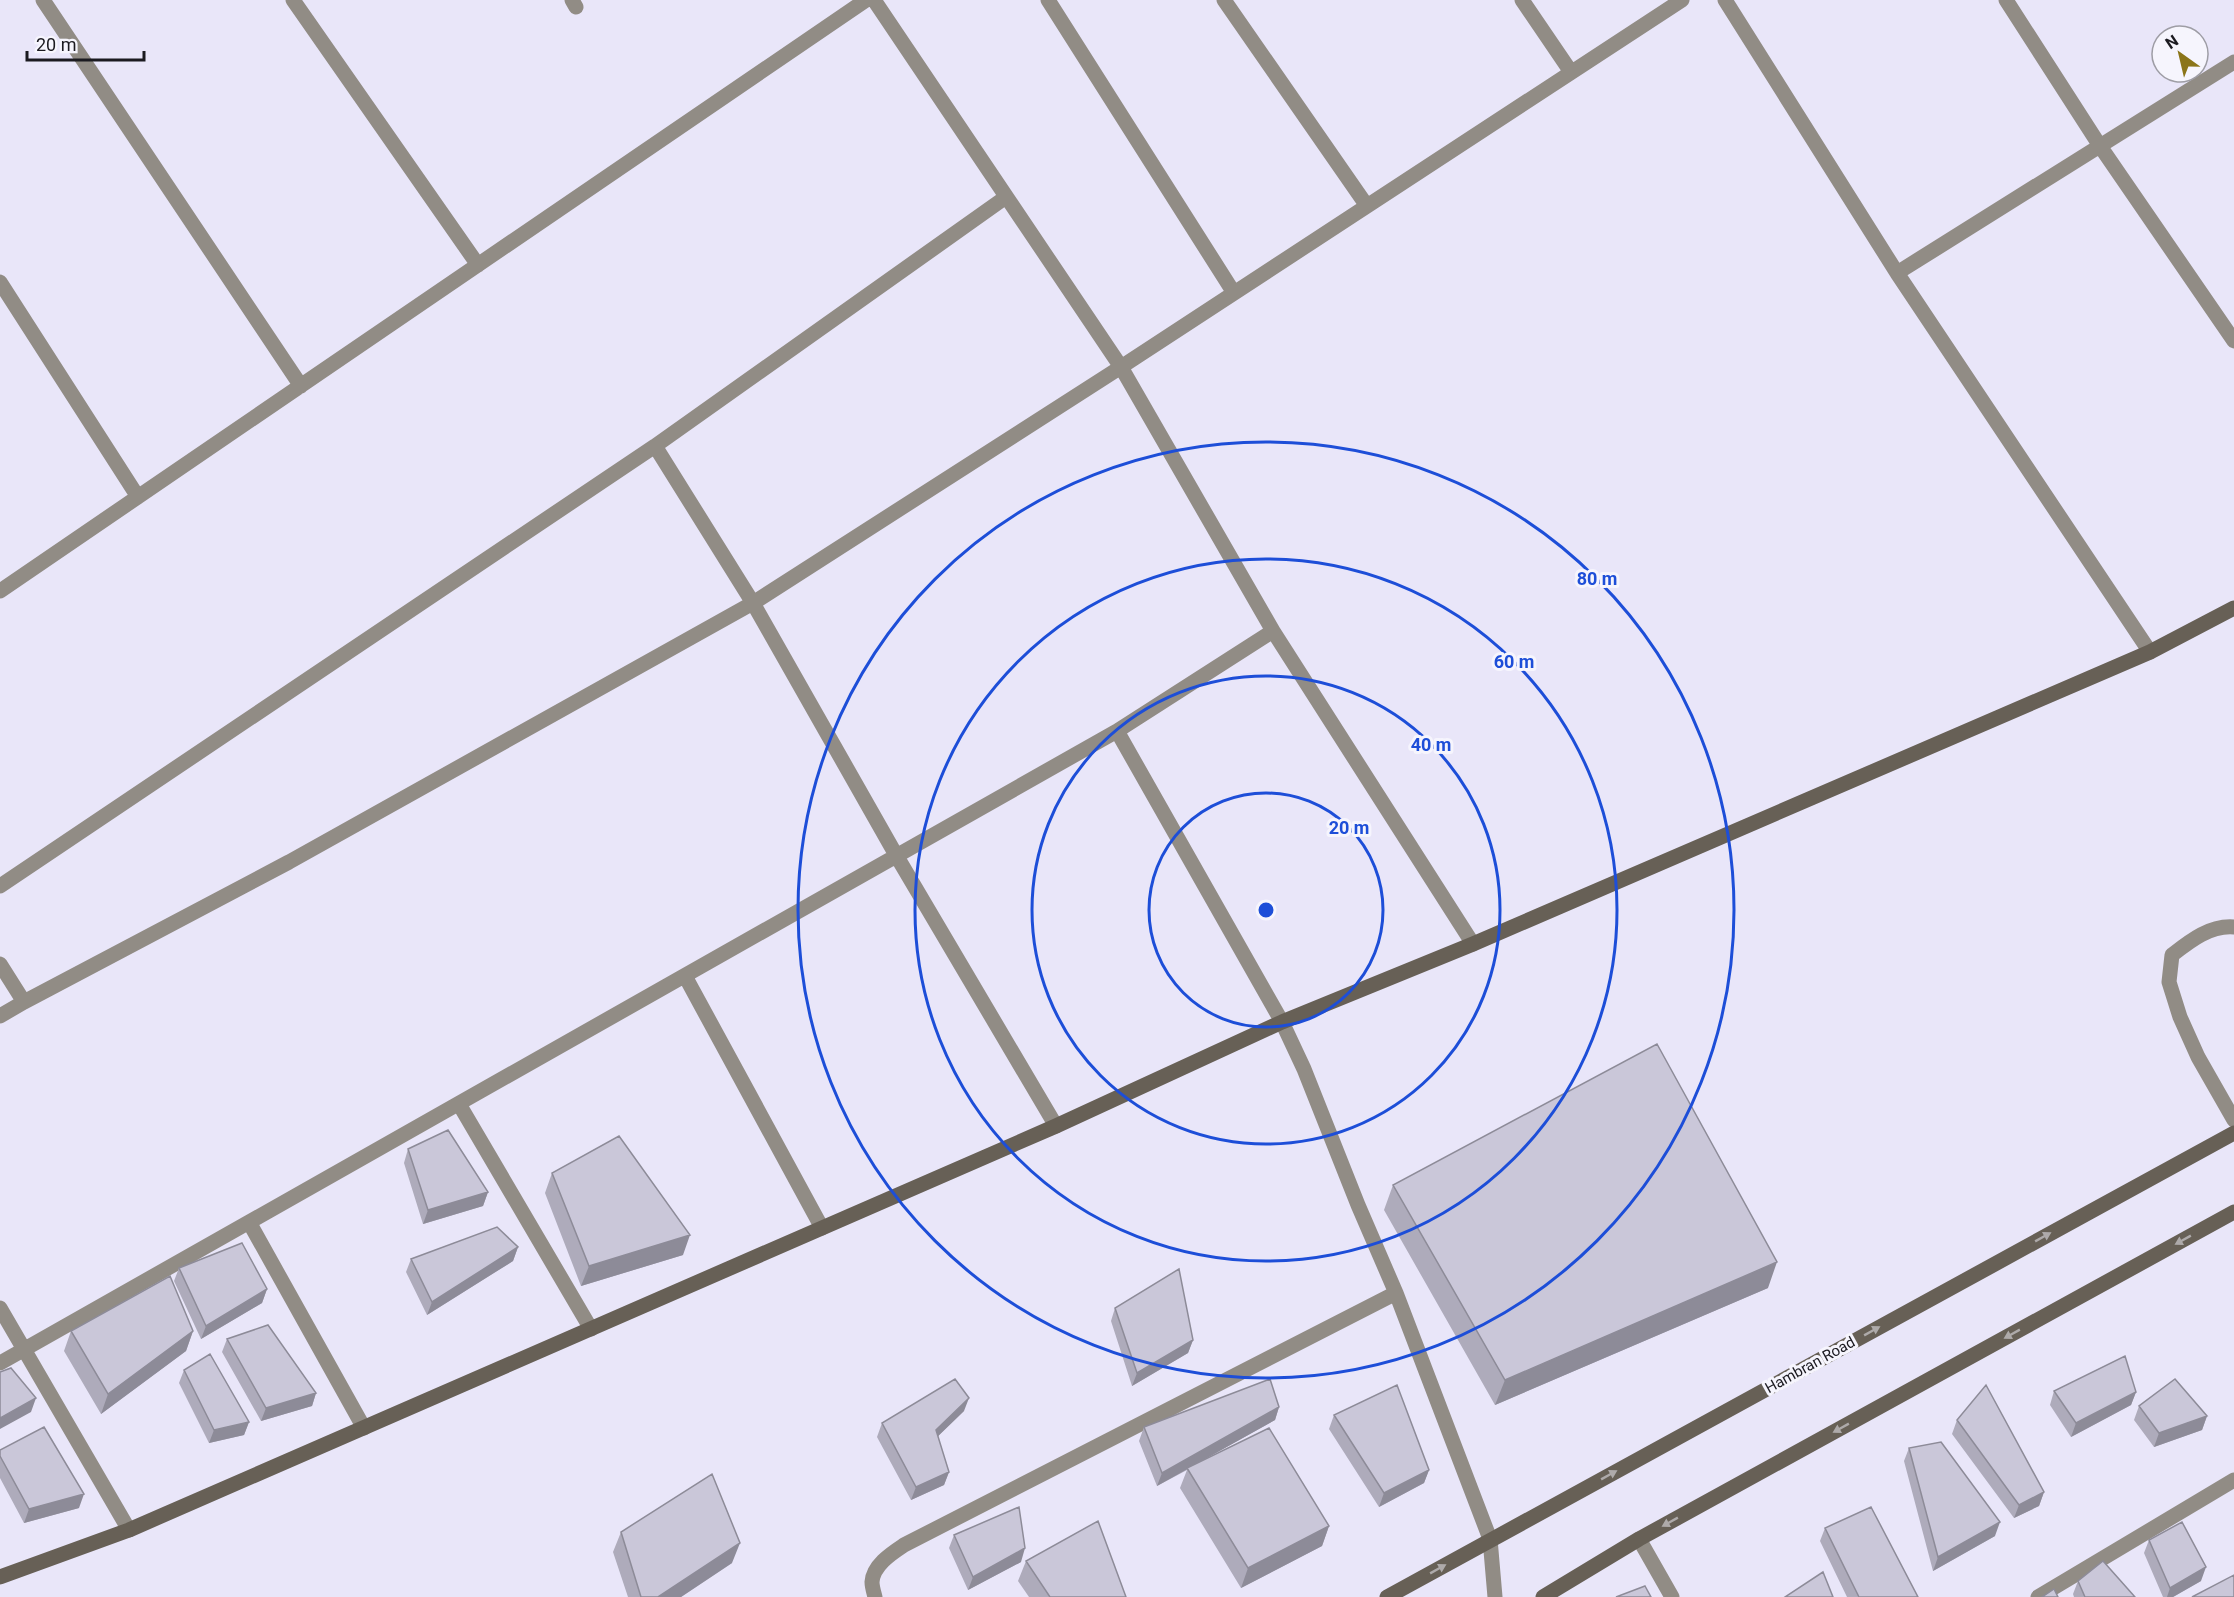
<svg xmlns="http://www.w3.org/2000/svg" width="2234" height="1597" font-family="Roboto,sans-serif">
<rect width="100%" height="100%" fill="#e9e6f9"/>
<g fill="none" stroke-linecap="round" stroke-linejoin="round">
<path stroke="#918c85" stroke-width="15" d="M2234 927C2210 925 2190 941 2172 955L2169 982 2180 1017 2198 1057 2234 1120"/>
<path stroke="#918c85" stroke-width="15" d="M43 0 301 386
M293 0 478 265
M572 0 576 7
M874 0 1121 367 1273 631
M1048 0 1234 293
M1224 0 1367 206
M1522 0 1571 72
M1725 0 1897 273 2150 652
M2006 0 2100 146 2234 341
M1897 273 2234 62
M0 282 138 497
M655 446 753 603 896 855 1056 1126
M0 591 866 0
M1117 731 1282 1022 1304 1069 1358 1205 1396 1293 1490 1539 1495 1597
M0 886 655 446 1006 197
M0 964 24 1002 289 862 753 603 1121 367 1682 0
M685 976 822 1228
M0 1016 24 1002
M459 1104 591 1329
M249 1222 364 1428
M0 1308 129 1530
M0 1363 1117 731 1273 631 1473 944
M1639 1539 1672 1597
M875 1597C874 1593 872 1587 872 1582 873 1565 892 1553 904 1545L1396 1293
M2038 1597 2234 1480"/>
<path stroke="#676056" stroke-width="15" d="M0 1577 129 1530 1056 1126 1282 1022 1473 944 2150 652 2234 608
M1387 1597 2234 1133
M1543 1597 1639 1539 2234 1212"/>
</g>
<path fill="#aeabbb" d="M408 1149 488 1192 483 1206 423 1224 404 1163Z
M552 1173 683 1255 581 1286 545 1193Z
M1393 1185 1768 1288 1495 1405 1384 1210Z
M518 1247 513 1261 427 1315 406 1272 411 1259Z
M179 1268 267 1289 262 1303 201 1339 174 1281Z
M1115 1308 1193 1340 1188 1353 1132 1386 1111 1321Z
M71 1331H193L186 1351 101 1414 64 1351Z
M227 1339 316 1393 312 1406 261 1421 222 1352Z
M184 1370 249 1422 244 1435 209 1443 179 1383Z
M2054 1391 2136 1392 2131 1405 2071 1437 2050 1405Z
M2139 1406 2207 1416 2202 1430 2154 1447 2134 1420Z
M1279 1407 1275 1420 1203 1460 1329 1526 1322 1546 1241 1588 1180 1488 1187 1470 1157 1486 1139 1441 1144 1427Z
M964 1411 938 1436 949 1472 944 1485 911 1500 877 1437 882 1423Z
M1334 1415 1429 1470 1424 1483 1379 1507 1329 1429Z
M1957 1420 2044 1492 2039 1506 2014 1518 1952 1434Z
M1909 1448 1995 1536 1933 1571 1904 1461Z
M0 1450 79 1508 24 1523 0 1478Z
M1825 1528 1918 1597H1847L1820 1541Z
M621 1532 732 1563 681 1597H628L613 1552Z
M954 1535 1021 1562 968 1590 949 1548Z
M2149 1540 2201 1581 2173 1597H2163L2144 1553Z
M1026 1561 1126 1597H1029L1018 1581Z
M2078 1581 2135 1597H2074L2073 1594Z"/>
<path fill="#8d8b98" d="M488 1192 483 1206 423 1224 428 1210Z
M690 1235 683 1255 581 1286 589 1266Z
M518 1247 513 1261 427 1315 432 1302Z
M1777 1262 1768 1288 1495 1405 1505 1380Z
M267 1289 262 1303 201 1339 206 1326Z
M193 1331 186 1351 101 1414 108 1394Z
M1193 1340 1188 1353 1132 1386 1137 1373Z
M2136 1392 2131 1405 2071 1437 2076 1423Z
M316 1393 312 1406 261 1421 266 1408Z
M36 1398 31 1412 0 1429V1418Z
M969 1398 964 1411 931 1443 936 1430Z
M1279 1407 1275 1420 1157 1486 1162 1473Z
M2207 1416 2202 1430 2154 1447 2159 1433Z
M249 1422 244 1435 209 1443 214 1430Z
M1429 1470 1424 1483 1379 1507 1384 1493Z
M949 1472 944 1485 911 1500 916 1487Z
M2044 1492 2039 1506 2014 1518 2019 1505Z
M84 1494 79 1508 24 1523 29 1509Z
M2000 1522 1995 1536 1933 1571 1938 1557Z
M1329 1526 1322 1546 1241 1588 1248 1568Z
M740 1543 732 1563 681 1597H658Z
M1025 1548 1021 1562 968 1590 973 1577Z
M2206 1567 2201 1581 2173 1597H2167L2170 1588Z"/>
<path fill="#cac7d9" stroke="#8d8b98" stroke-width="1.5" d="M1657 1044 1777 1262 1505 1380 1393 1185Z
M448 1130 488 1192 428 1210 408 1149Z
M619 1136 690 1235 589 1266 552 1173Z
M497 1227 518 1247 432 1302 411 1259Z
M242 1243 267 1289 206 1326 179 1268Z
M1179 1269 1193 1340 1137 1373 1115 1308Z
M170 1276 193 1331 108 1394 71 1331Z
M268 1325 316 1393 266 1408 227 1339Z
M210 1354 249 1422 214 1430 184 1370Z
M2125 1356 2136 1392 2076 1423 2054 1391Z
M11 1368 36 1398 0 1418V1372Z
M955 1379 969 1398 936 1430 949 1472 916 1487 882 1423Z
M1270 1379 1279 1407 1162 1473 1144 1427Z
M2175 1379 2207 1416 2159 1433 2139 1406Z
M1397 1385 1429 1470 1384 1493 1334 1415Z
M1986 1385 2044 1492 2019 1505 1957 1420Z
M44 1427 84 1494 29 1509 0 1456V1450Z
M1269 1428 1329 1526 1248 1568 1187 1468Z
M1941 1442 2000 1522 1938 1557 1909 1448Z
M712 1474 740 1543 658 1597H641L621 1532Z
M1019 1507 1025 1548 973 1577 954 1535Z
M1871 1507 1918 1597H1859L1825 1528Z
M1098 1521 1126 1597H1050L1026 1561Z
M2182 1522 2206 1567 2170 1588 2149 1540Z
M2103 1561 2135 1597H2085L2078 1581Z
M1823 1572 1833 1597H1785Z
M2234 1575V1597H2192Z
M1645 1586 1651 1597H1616Z
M2054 1589 2058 1597H2042Z"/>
<defs><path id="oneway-solid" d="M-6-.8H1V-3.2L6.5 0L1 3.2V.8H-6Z" transform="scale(1.5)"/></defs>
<g fill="#aeaaaa">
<use href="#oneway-solid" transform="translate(2043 1237) rotate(-29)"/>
<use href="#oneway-solid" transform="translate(2183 1240) rotate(151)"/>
<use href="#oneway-solid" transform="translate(1872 1331) rotate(-29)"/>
<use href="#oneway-solid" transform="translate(2012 1334) rotate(151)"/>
<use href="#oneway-solid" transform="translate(1841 1428) rotate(151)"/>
<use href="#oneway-solid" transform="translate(1609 1475) rotate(-29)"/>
<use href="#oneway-solid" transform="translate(1670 1522) rotate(151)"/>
<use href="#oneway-solid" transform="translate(1438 1569) rotate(-29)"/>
</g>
<g fill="none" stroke="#1d4ed8" stroke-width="3">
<circle cx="1266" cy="910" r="117"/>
<circle cx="1266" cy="910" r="234"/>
<circle cx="1266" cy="910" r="351"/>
<circle cx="1266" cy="910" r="468"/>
</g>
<g text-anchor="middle" stroke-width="6" stroke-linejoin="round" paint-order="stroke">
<g font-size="15" fill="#1b1a20" stroke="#f6f5fd">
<text transform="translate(1810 1365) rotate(-29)" y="5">Hambran Road</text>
</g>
</g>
<circle cx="1266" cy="910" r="9" fill="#1d4ed8" stroke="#f6f5fd" stroke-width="3"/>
<g font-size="18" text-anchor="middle" font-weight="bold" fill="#1d4ed8" stroke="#f6f5fd" stroke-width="6" stroke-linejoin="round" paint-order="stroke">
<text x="1597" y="585">80 m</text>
<text x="1514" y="668">60 m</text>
<text x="1431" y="751">40 m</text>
<text x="1349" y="834">20 m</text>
</g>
<g transform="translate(2180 54) rotate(326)"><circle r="28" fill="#f6f5fd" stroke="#9e9da5" stroke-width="1.5"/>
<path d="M0-4.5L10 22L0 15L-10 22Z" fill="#8b7519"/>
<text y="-9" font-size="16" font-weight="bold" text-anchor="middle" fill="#1b1a20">N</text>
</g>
<path d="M27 51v9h117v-9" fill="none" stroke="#1b1a20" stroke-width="3"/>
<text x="36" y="51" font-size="18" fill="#1b1a20" stroke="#f6f5fd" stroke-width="4.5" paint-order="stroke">20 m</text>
</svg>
